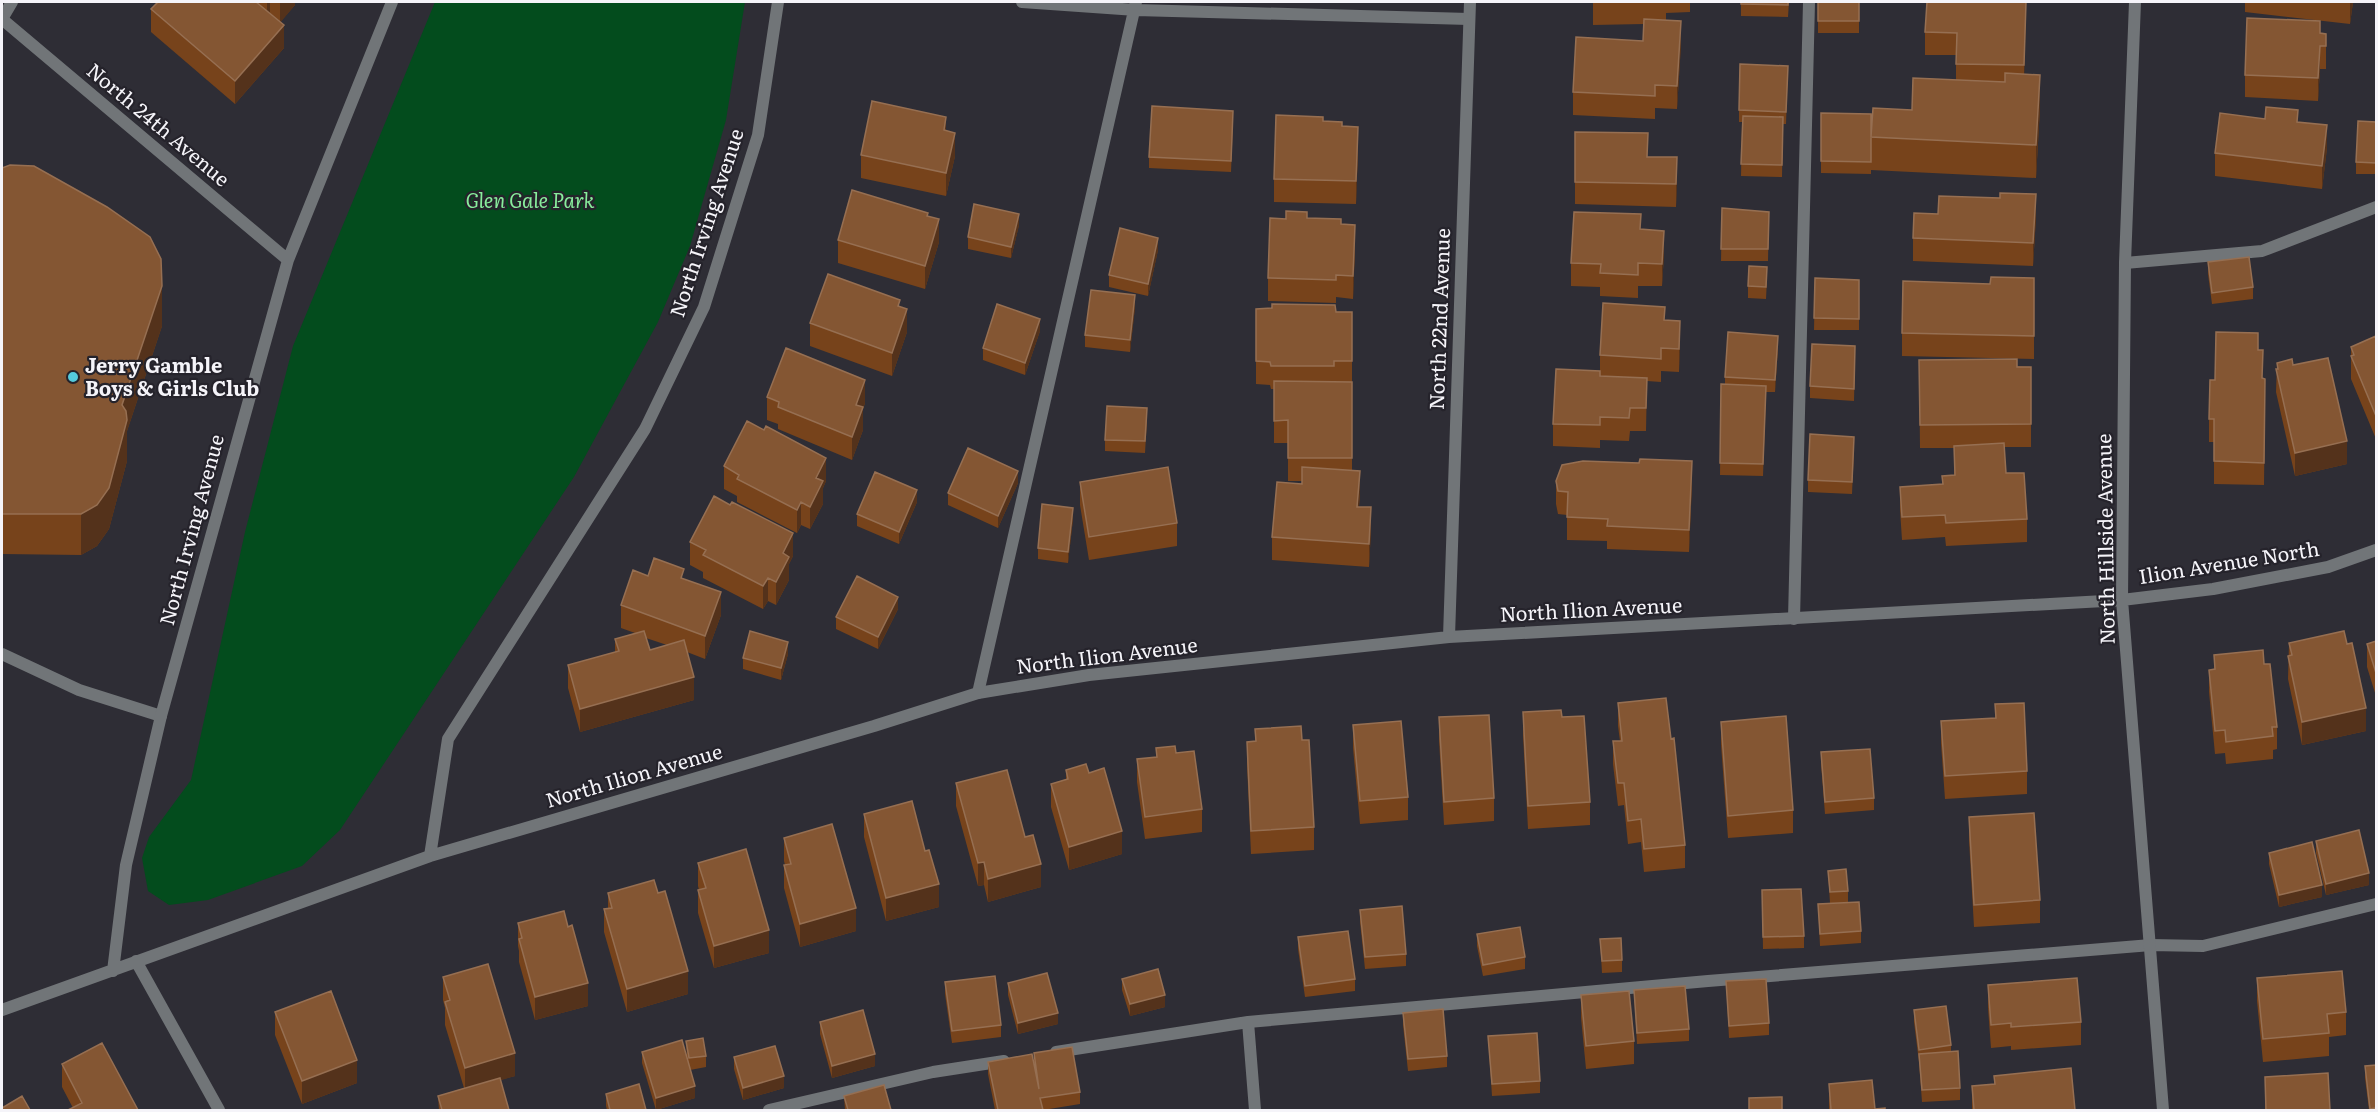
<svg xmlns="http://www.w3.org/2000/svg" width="2378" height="1112" font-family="Literata,serif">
<rect width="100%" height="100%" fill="#2e2d35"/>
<path fill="#034c1d" d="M435 2H745L726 120 690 246 658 322 574 477 340 830 302 866 208 900 169 905 148 891 142 858 149 837 191 780 245 532 293 346Z"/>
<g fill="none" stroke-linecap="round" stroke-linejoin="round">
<path stroke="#717578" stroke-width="12" d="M1022 2 1136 10 1469 19
M2 19 12 2
M2125 263 2262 251 2376 207
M1794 619 1809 2
M2 654 79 690 161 716
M978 693 1136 2
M1248 1022 1255 1110
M1056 1052 1248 1022 1708 981 2151 945 2203 946 2376 904
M769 1110 933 1072 1004 1061"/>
<path stroke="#717578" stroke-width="12" d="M2135 2 2125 263 2122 600 2163 1110
M2 19 288 260
M1449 637 1470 2
M430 856 448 739 645 429 704 307 758 135 778 2
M136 961 219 1110
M113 971 126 865 161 716 288 260 392 2
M2 1010 430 856 874 726 978 693 1089 675 1449 637 2122 600 2213 589 2328 567 2376 550"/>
</g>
<path fill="#77431b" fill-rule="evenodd" d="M158 2H295V5L280 22 284 48 235 104 151 32V9Z
M1593 2H1690V12L1666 13V20L1681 44 1677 109 1655 108V119L1573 115V92L1643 41 1644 24 1593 25Z
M1741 2H1789L1788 17 1741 16Z
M1818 2H1859V33H1818Z
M2026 2 2024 74 2040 108 2036 178 1871 170V152V174L1821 173V113L1871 114 1912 110 1956 80V55H1925V32Z
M2245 2H2353L2350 24 2245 12Z
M2320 33 2326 34V69H2320L2318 101 2245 97V75Z
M1788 66 1786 124H1783L1782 177 1741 176 1742 122H1739V110Z
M1323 121 1342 126 1358 150 1356 204 1274 202V179Z
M2298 122 2327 148 2322 189 2215 176V153Z
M2376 122V174H2356V162Z
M1233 123 1231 172 1149 168V157Z
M946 131 955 156 946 196 861 178V155Z
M1575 132 1677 180 1676 207 1575 204Z
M2 168 162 326 127 431V461L109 529 97 546 81 555 2 554Z
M1722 208 1769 212 1768 261H1721Z
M928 216 939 242 925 289 838 263V240Z
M2036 217 2033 266 1913 261V238Z
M1307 218 1341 224 1355 248 1353 299 1336 297V303L1268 301V278L1286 219Z
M1019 225 1011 258 968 249V237Z
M1641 229 1664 254 1662 286H1638V298L1600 296V287L1571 286V263Z
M1158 250 1148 296 1109 287V275Z
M2208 262 2253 287V299L2212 304 2208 274Z
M1815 278 1859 280V330H1814Z
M2034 278V359L1902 356V333L1990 284Z
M1767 279 1766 299 1748 298V286Z
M900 307 907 332 892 376 810 346V323Z
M1135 307 1130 352 1085 347V335Z
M1256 309 1352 312V470L1360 493 1359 507 1371 530 1369 567 1272 560V537L1302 484V481H1288V443H1274V389H1271L1270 385 1256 384Z
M1665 320 1680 344 1679 372 1661 371V382L1647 381 1646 431H1630L1629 441 1600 440V448L1553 446V424L1600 371V355Z
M1040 331 1025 375 983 360V348Z
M2376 337V439L2351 379V347Z
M1778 347 1775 392H1766L1763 476 1720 475 1721 384 1725 385V377Z
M2258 350 2265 402 2264 485 2214 484V442H2209V419L2215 380Z
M1855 358 1854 401 1810 398V386Z
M1919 360 2031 367V447H2004L2006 473 2027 519V542L1946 546 1945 537 1902 540 1900 510V487L1942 484V476L1954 475V448H1920Z
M2277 363 2293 365 2347 464 2295 476 2276 392Z
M767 397 865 403 863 409V430L852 460 778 429V424L767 420Z
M1147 420 1145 453 1105 451V440Z
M1854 449 1852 494 1808 492V480Z
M724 466 826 481 823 488V504L810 529 801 525 797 533 737 502V496L724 489Z
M1556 481 1692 484 1689 552 1607 549V541L1567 540V515L1558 514 1556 504Z
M1080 482 1177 523V546L1089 560 1080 505Z
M1018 483 998 528 948 505V493Z
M917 502 899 544 857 526V514Z
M1073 519 1068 563 1038 559V548Z
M690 542 793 556 789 564V580L776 605 768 601 763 609 703 578V572L690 565Z
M648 576 684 579 721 615 705 659 687 652 694 700 580 732 568 688V665L615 652V639L635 633 621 628V605ZM646 638 667 645 650 650Z
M898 609 878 649 836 629V617Z
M2376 641V696L2367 667V644Z
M2289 643 2366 731 2302 745 2288 679Z
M788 654 781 680 743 669V658Z
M2214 655 2264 664 2277 727V749L2273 750V759L2226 764 2225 753 2215 754 2209 692V670L2214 669Z
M1618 703 1671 739 1685 845V868L1644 872 1641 842 1628 844 1624 805 1618 806 1613 764V741H1620L1618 726Z
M1995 704 2027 771V794L1945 799 1941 744V721L1995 718Z
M1523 712 1590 802V825L1528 829 1523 735Z
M1439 717 1494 798V821L1444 825 1439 740Z
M1721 722 1793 810V833L1728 838 1721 745Z
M1353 725 1408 797V820L1360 824 1353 748Z
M1255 729 1302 740 1314 827V850L1251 854 1247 764V742L1255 741Z
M1156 748 1176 753 1202 809V832L1145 839 1137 782V759L1156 757Z
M1821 752 1874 798V810L1825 814 1821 764Z
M1066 770 1089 773 1122 854 1069 870 1051 807V784L1066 779Z
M956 783 1025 837 1041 887 988 902 984 885 978 886 956 806Z
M864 814 939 907 886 921 864 837Z
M1969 817 2040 900V923L1974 927 1969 840Z
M784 838 856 931 800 947 784 888V865H785L784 861Z
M2316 841 2369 885 2326 895 2316 853Z
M2269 853 2322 897 2279 907 2269 864Z
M698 863 769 953 714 968 698 913V890H699L698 886Z
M1828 871 1848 891V902L1861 931V943L1820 946 1818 904 1830 903Z
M1762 890 1804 936V948L1763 949Z
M608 893H658L688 994 627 1012 604 932V909H608Z
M1360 910 1406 954V966L1365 969 1360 922Z
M518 923 588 1006 535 1020 519 962V951L518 946Z
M1477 934 1525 957V969L1483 976 1477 946Z
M1298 937 1355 979V991L1305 997 1298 949Z
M1600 939 1622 960V972L1602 973Z
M443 977 515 1076 500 1080 509 1110H439L438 1096 464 1088 445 1025V1008L443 1000Z
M2257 978 2346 1012V1035L2329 1037V1056L2263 1062 2257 1001Z
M1122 979 1165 1007 1130 1016 1122 990Z
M1726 981 1769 1023V1035L1729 1038Z
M945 982 1001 1025V1037L952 1043 945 994Z
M1008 983 1058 1024 1018 1034 1008 995Z
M1988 985 2081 1022V1045L2011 1050V1046L1991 1048 1988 1008Z
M1634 990 1689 1029V1041L1637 1044Z
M1581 995 1634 1041V1064L1586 1069 1581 1018Z
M1914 1010 1951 1045V1051L1960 1088V1100L1922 1102 1919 1062 1914 1022Z
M275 1012 357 1083 302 1104 275 1035Z
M1403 1013 1447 1056V1067L1408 1071 1403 1025Z
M820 1022 875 1066 832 1078 820 1034Z
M1488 1036 1540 1081V1093L1492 1096Z
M686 1041 706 1056V1067L690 1070 695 1098 656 1110 642 1063V1052L687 1059Z
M1034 1053 1080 1092V1104L1043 1110H995L988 1074V1062L1034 1066Z
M734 1057 784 1088 743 1100 734 1069Z
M62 1064 138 1110 73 1108 62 1087Z
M2376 1065V1110H2369L2365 1078V1066Z
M1994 1076 2075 1110H1972V1086L1994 1084Z
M2265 1077 2330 1110H2265Z
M1829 1084 1875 1109 1885 1110H1829Z
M606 1094 646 1110H607L606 1106Z
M844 1096 891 1110H845Z"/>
<path fill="#54321b" d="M267 2H270V14L267 17Z
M280 2H295V5L280 23Z
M2026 2 2024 88V65Z
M2350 2H2353L2350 24Z
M1681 21V44L1677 109V86Z
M284 25V48L235 104V81Z
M2320 46V69L2318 101V78Z
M2040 75V108L2036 178V145Z
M946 117V140L944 130Z
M2327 125V148L2322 189V166Z
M1358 127V150L1356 204V181Z
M955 133V156L946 196V173Z
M1677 157V180L1676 207V184Z
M2036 194V217L2033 266V243Z
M1019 214V225L1011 258V247Z
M939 219V242L925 289V266Z
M1355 225V248L1353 299V276Z
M1664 231V254L1662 286V264Z
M1158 238V250L1148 296V284Z
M162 286V326L127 431V461L109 529 97 546 81 555V514L122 405Z
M1135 295V307L1130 352V340Z
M907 309V332L892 376V353Z
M1040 319V331L1025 375V363Z
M1680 321V344L1679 372V349Z
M1778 336V347L1775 392V380Z
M865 380V403L863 409V430L852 460V437L856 405Z
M2347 441V464L2295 476V453Z
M826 458V481L823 488V504L810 529V507L816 478Z
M1692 461V484L1689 552V530Z
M1018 471V483L998 528V516Z
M1360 471V493L1357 530V507Z
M917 490V502L899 544V532Z
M801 502V525L797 533V510Z
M1371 507V530L1369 567V544Z
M1073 508V519L1068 563V552Z
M793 533V556L789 564V580L776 605V582L783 553Z
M768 578V601L763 609V586Z
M721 592V615L705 659V636Z
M898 597V609L878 649V637Z
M788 642V654L781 680V668Z
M694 677V700L580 732V709Z
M2366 708V731L2302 745V722Z
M1122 831V854L1069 870V847Z
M984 862V885L978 886V863Z
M1041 864V887L988 902V879Z
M2369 873V885L2326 895V884Z
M939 884V907L886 921V898Z
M2322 885V897L2279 907V895Z
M856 908V931L800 947V924Z
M769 930V953L714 968V946Z
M688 971V994L627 1012V989Z
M588 983V1006L535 1020V997Z
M1165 995V1007L1130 1016V1004Z
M1058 1013V1024L1018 1034V1023Z
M515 1053V1076L465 1091V1068Z
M875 1054V1066L832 1078V1066Z
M357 1060V1083L302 1104V1081Z
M784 1076V1088L743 1100V1088Z
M695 1086V1098L656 1110V1098Z"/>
<path fill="#845633" stroke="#966f52" stroke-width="1.5" d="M158 2H256L284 25 235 81 151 9Z
M1741 2H1788V5L1741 4Z
M1818 2H1859V21H1818Z
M1927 2H2026L2024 65 1956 64 1957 33 1925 32Z
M2247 18 2320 21V33L2326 34V46H2320L2318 78 2245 75Z
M1644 19 1681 21 1677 86 1655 85V96L1573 92 1576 37 1643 41Z
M1740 64 1788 66 1786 112 1739 110Z
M2005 73 2040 75 2036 145 1871 137 1873 108 1912 110 1913 78 2005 82Z
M872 101 946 117 944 130 955 133 946 173 861 155Z
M1152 106 1233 111 1231 161 1149 157Z
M2266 107 2298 110 2297 122 2327 125 2322 166 2215 153 2220 113 2265 119Z
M1821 113 1871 114V162L1821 161Z
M1276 115 1323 117V121L1342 122V126L1358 127 1356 181 1274 179Z
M1743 116 1783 117 1782 165 1741 164Z
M2358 121 2376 122V163L2356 162Z
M1575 132 1648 133 1647 157H1677L1676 184 1575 182Z
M10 165 34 166 107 207 150 237 161 259 162 286 122 405 126 411 127 420 109 488 97 505 81 514H2V168Z
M852 190 928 213 927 216 939 219 925 266 838 240Z
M2000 193 2036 194 2033 243 1913 238 1914 213 1938 214 1939 196 2000 198Z
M974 204 1019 214 1011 247 968 237Z
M1722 208 1769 212 1768 249H1721Z
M1286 211 1307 212V218L1341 219V224L1355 225 1353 276 1336 275V280L1268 278 1270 218 1286 219Z
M1574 212 1641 214 1640 229 1664 231 1662 264 1638 263V275L1600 273 1601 264 1571 263Z
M1120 228 1158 238 1148 284 1109 275Z
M2249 257 2253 287 2212 293 2208 262Z
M1749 266 1767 267 1766 287 1748 286Z
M828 274 900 300 898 306 907 309 892 353 810 323Z
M1991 277 2034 278V336L1902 333 1903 281 1990 284Z
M1815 278 1859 280V319L1814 318Z
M1091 290 1135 295 1130 340 1085 335Z
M1603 303 1665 307 1664 320 1680 321 1679 349 1661 348V359L1600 355Z
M997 304 1040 319 1025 363 983 348Z
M1272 304 1335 305 1336 312H1352V361H1334V366H1271L1270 362 1256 361V309L1272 308Z
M1728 332 1778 336 1775 380 1725 377Z
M2216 332 2258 333V350H2263L2262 378 2265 379 2264 463 2214 461V419H2209L2210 380H2215Z
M2376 336V416L2351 356 2354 355 2351 347Z
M1812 344 1855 346 1854 389 1810 386Z
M786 348 865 380 856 405 863 407 852 437 778 407 779 402 767 397Z
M2328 358 2347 441 2295 453 2276 369H2278L2277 363 2292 359 2293 365Z
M2017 359V367H2031V424L1920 425 1919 360Z
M1556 369 1600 371V376L1647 378 1646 408H1630L1629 418 1600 417V425L1553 424Z
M1274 381 1352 382V458H1288V420L1274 421Z
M1721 384 1766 386 1763 464 1720 463Z
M1107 406 1147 408 1145 441 1105 440Z
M747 421 764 430 766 426 826 458 816 478 823 481 810 507 801 502 797 510 737 479 739 475 724 466Z
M1810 434 1854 437 1852 482 1808 480Z
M2004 443 2006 473H2024L2027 519 1946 523 1945 515 1902 517 1900 487 1943 484 1942 476 1955 475 1954 446Z
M968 448 1018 471 998 516 948 493Z
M1640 459 1692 461 1689 530 1607 526 1608 519 1567 517 1568 492 1558 491 1556 481 1562 465 1583 461 1639 463Z
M1168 467 1177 523 1089 537 1080 482Z
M1302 467 1360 471 1357 507H1371L1369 544 1272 537 1277 482 1302 484Z
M875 472 917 490 899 532 857 514Z
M714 496 730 505 732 502 793 533 783 553 789 557 776 582 768 578 763 586 703 555 706 550 690 542Z
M1042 504 1073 508 1068 552 1038 548Z
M654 558 684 569 681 578 721 592 705 636 621 605 633 570 648 576Z
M857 576 898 597 878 637 836 617Z
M644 631 650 650 684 640 694 677 580 709 568 665 619 651 615 639Z
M750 631 788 642 781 668 743 658Z
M2344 631 2347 644 2352 643 2366 708 2302 722 2288 656 2292 655 2289 643Z
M2376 641V673L2367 644Z
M2263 650 2264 664H2270L2277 727H2272L2273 736 2226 742 2225 730 2215 731 2209 670 2215 669 2214 655Z
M1666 698 1671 739 1674 738 1685 845 1644 849 1641 819 1628 821 1624 783H1618L1613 741H1622L1618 703Z
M2024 703 2027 771 1945 776 1941 721 1996 718 1995 704Z
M1561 710 1562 717 1584 716 1590 802 1528 806 1523 712Z
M1489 715 1494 798 1444 802 1439 717Z
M1786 716 1793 810 1728 816 1721 722Z
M1401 721 1408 797 1360 801 1353 725Z
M1301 726 1302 740H1309L1314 827 1251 831 1247 742 1256 741 1255 729Z
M1175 746 1176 753 1194 751 1202 809 1145 817 1137 759 1157 757 1156 748Z
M1870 749 1874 798 1825 802 1821 752Z
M1086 764 1089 773 1104 768 1122 831 1069 847 1051 784 1068 779 1066 770Z
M1007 770 1025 837 1033 835 1041 864 988 879 984 862 978 863 956 783Z
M912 801 925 851 929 850 939 884 886 898 864 814Z
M2034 813 2040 900 1974 905 1969 817Z
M832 824 856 908 800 924 784 865 791 864 784 838Z
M2359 830 2369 873 2326 884 2316 841Z
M2312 842 2322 885 2279 895 2269 853Z
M746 849 769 930 714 946 698 890 706 888 698 863Z
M1846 869 1848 891 1830 892 1828 871Z
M654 880 658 893 665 891 688 971 627 989 604 909 612 908 608 893Z
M1801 889 1804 936 1763 937 1762 890Z
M1859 902 1861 931 1820 934 1818 904Z
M1402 906 1406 954 1365 957 1360 910Z
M564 911 568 927 572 925 588 983 535 997 519 939 522 938 518 923Z
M1520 927 1525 957 1483 965 1477 934Z
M1348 931 1355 979 1305 986 1298 937Z
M1621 938 1622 960 1602 961 1600 939Z
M488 964 515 1053 465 1068 445 1002 450 1000 443 977Z
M1158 969 1165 995 1130 1004 1122 979Z
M2342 971 2346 1012 2327 1014 2329 1033 2263 1039 2257 978Z
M1047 973 1058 1013 1018 1023 1008 983Z
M995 976 1001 1025 952 1031 945 982Z
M2077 978 2081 1022 2011 1027V1023L1991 1025 1988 985Z
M1766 979 1769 1023 1729 1026 1726 981Z
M1685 986 1689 1029 1637 1033 1634 990Z
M331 991 357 1060 302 1081 275 1012Z
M1629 991 1634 1041 1586 1046 1581 995Z
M1946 1006 1951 1045 1919 1050 1914 1010Z
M1443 1009 1447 1056 1408 1059 1403 1013Z
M863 1010 875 1054 832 1066 820 1022Z
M1537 1033 1540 1081 1492 1084 1488 1036Z
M703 1038 706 1056 689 1058 686 1041Z
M682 1040 695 1086 656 1098 642 1052Z
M102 1043 138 1110H68L82 1103 62 1064Z
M775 1046 784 1076 743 1088 734 1057Z
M1072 1047 1080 1092 1040 1098 1043 1110H998L988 1062 1032 1054 1039 1089 1034 1053Z
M1958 1051 1960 1088 1922 1090 1919 1054Z
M2376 1065V1108L2370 1109 2365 1066Z
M2071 1068 2075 1110H1974L1972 1086 1995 1084 1994 1076Z
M2328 1073 2330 1110H2266L2265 1077Z
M500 1078 509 1110H442L438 1096Z
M1872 1080 1875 1109 1885 1108V1110H1831L1829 1084Z
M639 1084 646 1110H610L606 1094Z
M884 1085 891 1110H848L844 1096Z
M22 1096 30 1110H2V1108Z
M1782 1097V1110H1749V1098Z"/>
<circle fill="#54cadd" stroke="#25232b" stroke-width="2" cx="73" cy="377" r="6"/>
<g text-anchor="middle" stroke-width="4.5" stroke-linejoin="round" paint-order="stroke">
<g font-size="20" fill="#f5f4f9" stroke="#25232b">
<text transform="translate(158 125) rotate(40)" y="7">North 24th Avenue</text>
<text transform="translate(707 223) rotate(-72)" y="7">North Irving Avenue</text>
<text transform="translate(1440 319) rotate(-88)" y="7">North 22nd Avenue</text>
<text transform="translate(192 530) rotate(-75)" y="7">North Irving Avenue</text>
<text transform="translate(2106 539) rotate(-91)" y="7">North Hillside Avenue</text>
<text transform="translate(2229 563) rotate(-9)" y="7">Ilion Avenue North</text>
<text transform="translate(1591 610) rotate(-3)" y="7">North Ilion Avenue</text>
<text transform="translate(1107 656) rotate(-7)" y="7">North Ilion Avenue</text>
<text transform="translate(634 776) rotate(-16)" y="7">North Ilion Avenue</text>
</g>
<g font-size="20" font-style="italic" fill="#88ed9c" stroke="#25232b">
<text x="530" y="208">Glen Gale Park</text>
</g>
<g font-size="20" font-weight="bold" fill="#f5f4f9" stroke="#25232b" text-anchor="start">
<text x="85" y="373">Jerry Gamble<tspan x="85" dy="23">Boys &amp; Girls Club</tspan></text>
</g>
</g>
<rect width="2378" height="1112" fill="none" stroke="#f5f4f9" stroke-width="6"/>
</svg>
